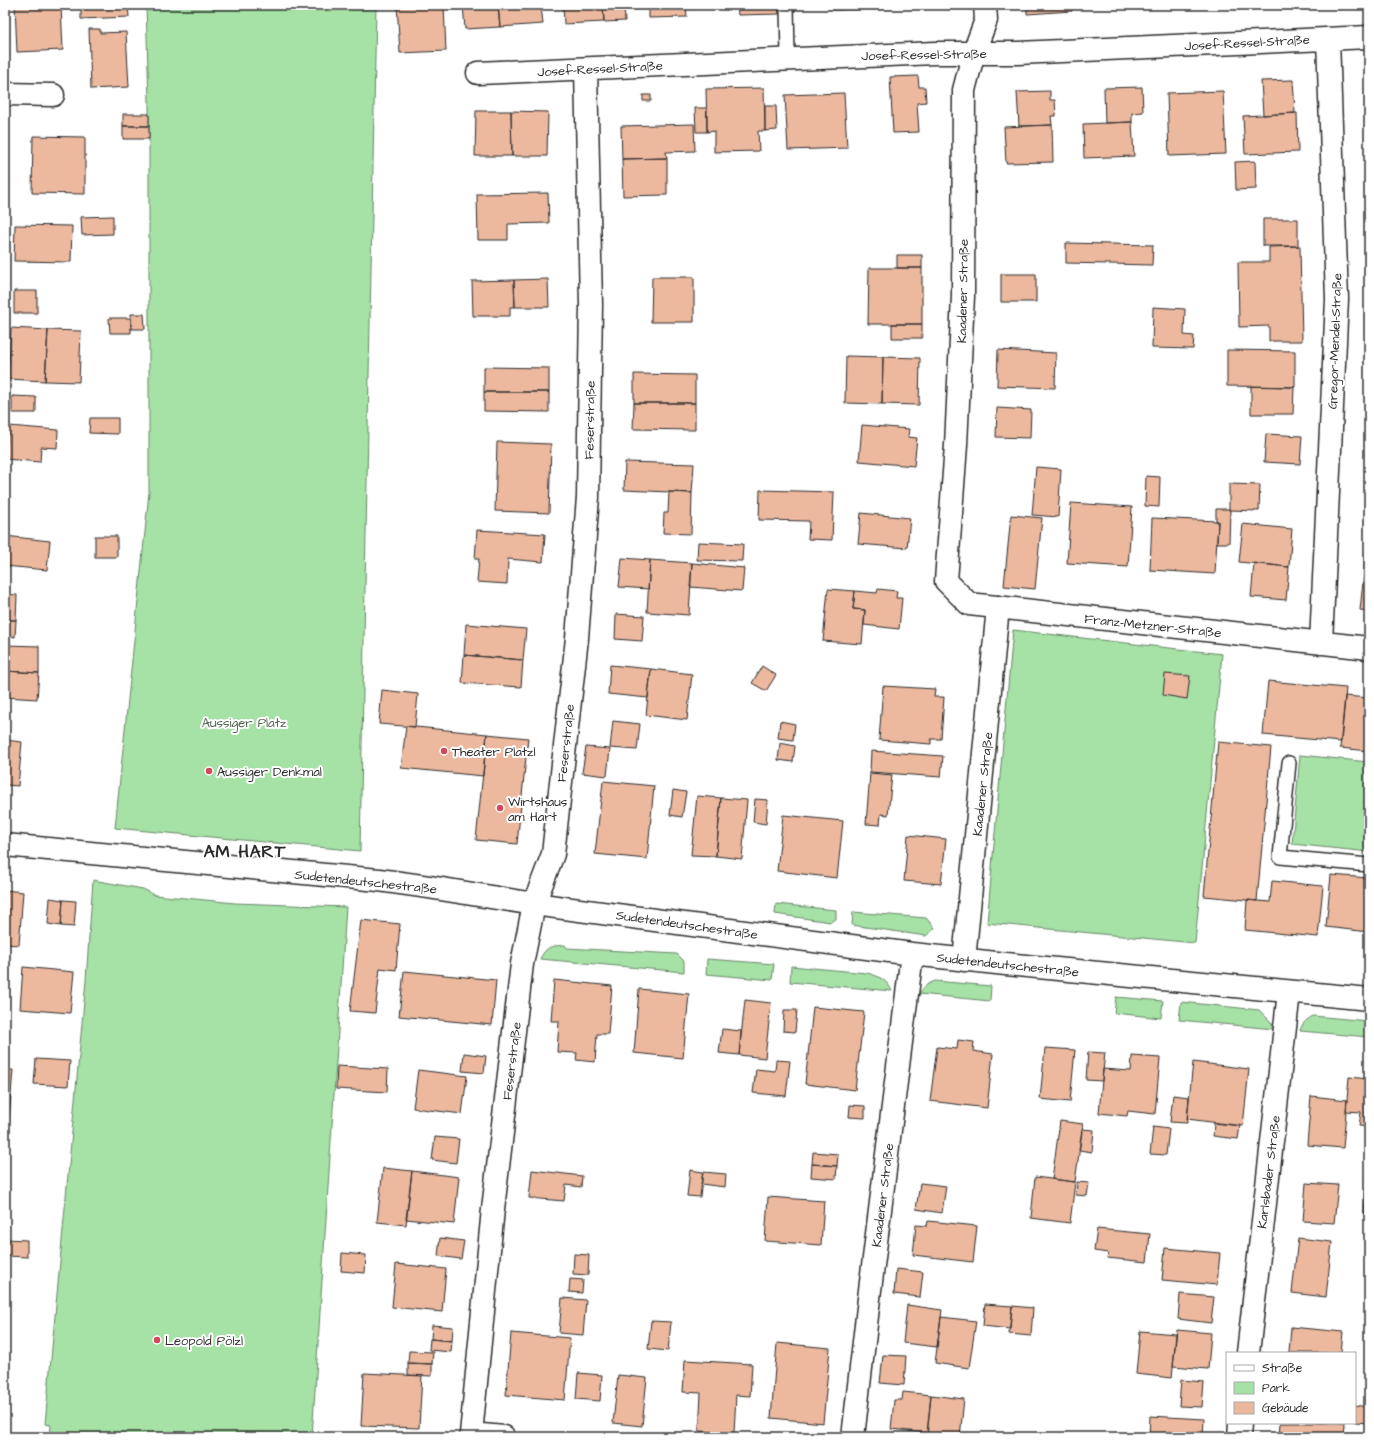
<svg xmlns="http://www.w3.org/2000/svg" width="1374" height="1442" font-family="'Architects Daughter',sans-serif">
<rect width="100%" height="100%" fill="#fff"/>
<filter id="ink" filterUnits="userSpaceOnUse"><feTurbulence type="fractalNoise" baseFrequency=".025" numOctaves="2"/><feDisplacementMap in="SourceGraphic" scale="8" xChannelSelector="R" yChannelSelector="G"/><feConvolveMatrix kernelMatrix="1 2 1 2 8 2 1 2 1" color-interpolation-filters="sRGB"/></filter>
<g filter="url(#ink)">
<path fill="#a6e1a6" stroke="#688668" d="M146 5H376L360 851 115 828 149 492V102Z
M1013 630 1222 654 1195 943 987 923Z
M1300 755 1369 762V852L1292 844Z
M93 880 143 889 155 895 235 903 346 907 312 1437H50L51 1425 45 1424 86 980Z
M776 904 836 910V919L830 922 775 914Z
M853 912 926 918 935 928 926 936 852 925Z
M565 945 567 948 677 954 684 961V972L540 959C546 946 552 946 565 945Z
M707 959 774 964 772 980 706 974Z
M791 966 867 973C879 976 887 980 892 991L790 982Z
M935 981 991 986 990 1001 919 994C923 987 927 984 935 981Z
M1116 997 1163 1001 1161 1018 1114 1013Z
M1181 1002 1259 1010 1271 1022 1274 1029 1179 1020Z
M1313 1016 1369 1021V1037L1300 1031C1302 1023 1306 1020 1313 1016Z"/>
<path fill="#ecb89e" stroke="#2b2b2b" d="M15 5H61L63 50 17 52Z
M81 5H128L129 17 81 19Z
M397 5H444L446 51 400 53Z
M463 5H498L500 27 465 29Z
M498 5H541L543 24 500 27Z
M563 5H603L604 22 564 24Z
M603 5H624L625 21 604 22Z
M649 5H686L687 17 649 18Z
M737 5H778L779 14 738 15Z
M833 5H862V9L833 10Z
M1027 5H1072V11L1027 14Z
M1125 5H1158V6L1125 7Z
M89 29H100V33L126 32 129 87 91 89Z
M918 76 919 87H925L926 102 917 103 919 132 893 133 890 77Z
M1293 80 1295 113 1263 115 1261 81Z
M1142 87 1143 112 1132 113V122L1105 123 1104 88Z
M764 88 765 131H758L759 151 714 152V131L707 132 706 89Z
M1050 91V100H1055L1056 116H1051L1052 125 1019 126 1017 92Z
M1223 91 1226 154 1169 156 1167 93Z
M844 93 847 148 788 150 785 95Z
M643 95H651V101H643Z
M765 106H776L777 130 765 131Z
M695 108H707V132H696Z
M476 111H511L512 156H475Z
M511 111 548 112 547 156H512Z
M1297 113 1298 152 1245 154 1243 116Z
M123 114H149V126H123Z
M1132 122 1134 156 1084 158 1083 124Z
M694 124 695 151 666 152 667 158 622 159 621 126Z
M1052 125 1053 162 1006 163 1004 127Z
M123 126H149V139H123Z
M33 136 85 137V194L32 193Z
M667 158V195L623 196 622 159Z
M1255 161 1256 189 1236 190 1235 162Z
M548 193 549 223 508 224V240H478L477 194Z
M113 216V234L82 235 81 217Z
M1263 219H1298V246H1263Z
M15 225 72 226 71 262 14 261Z
M1066 243 1153 245 1152 265 1066 263Z
M1300 246 1302 341H1269V326L1239 327 1238 262H1269V247Z
M897 255H922V268H897Z
M869 268H922V324H868Z
M1001 274H1036V302H1001Z
M652 277H694V322H651Z
M548 279 549 307H515L514 280Z
M514 280 515 307H510V316H473L472 281Z
M14 291H37V313H14Z
M1153 307 1185 309 1184 335 1194 336 1193 349 1152 348Z
M131 314H144L145 329H131Z
M109 318H131V333H110Z
M892 324H922V338H892Z
M11 328 48 330 45 381 8 379Z
M48 330 81 331 79 382 45 381Z
M998 350 1056 353 1055 388 997 386Z
M1227 350 1295 351V387L1227 386Z
M846 356 883 357 882 404 845 403Z
M883 357 920 358 919 405 882 404Z
M484 367 549 368V392H484Z
M634 374 695 375V403H634Z
M1251 386 1294 387 1293 414H1251Z
M484 392H549V412L484 411Z
M12 396 36 397V413H12Z
M634 403H695V430L633 429Z
M997 408 1031 410 1030 438 996 437Z
M90 418H118V434L89 433Z
M862 425 909 429 908 437 917 438 914 466 859 461Z
M9 426 58 430 57 448 41 447 40 462 5 459Z
M1266 434 1302 436 1300 464 1264 462Z
M497 442 551 444 549 513 495 511Z
M625 462 694 464 692 493 624 490Z
M1036 467 1061 469 1058 517 1032 515Z
M1146 476 1160 477 1159 507 1145 506Z
M1229 484 1260 485 1259 511 1229 510Z
M760 490 834 492 832 540 808 539 809 521 759 520Z
M669 492 692 493 691 534 663 533 664 513H668Z
M1071 503 1132 507 1128 567 1067 563Z
M1216 509H1229V510H1230L1229 543H1217L1218 521H1216Z
M861 513 910 518 907 548 858 544Z
M1011 515 1042 518 1035 589 1004 586Z
M1152 518 1218 521 1215 574 1150 570Z
M1243 524 1292 529 1289 567 1239 562Z
M477 530 545 534 543 562 508 559 507 584 477 582 479 559H475Z
M1368 535H1369V611L1360 610Z
M5 536 50 541 47 570 5 566Z
M95 536H117V557H95Z
M698 542 743 544 742 561 697 560Z
M622 558 650 560 648 589 619 587Z
M650 560 692 563 689 615 647 612Z
M692 563 744 568 742 591 690 587Z
M1254 563 1289 567 1286 600 1251 597Z
M828 589 855 591 853 609 865 610 862 644 823 641Z
M878 589 897 591 896 598H902L899 629 864 625 865 610 853 609 855 591 877 593Z
M5 594 17 595 16 620H5Z
M616 614 644 616 642 641 615 639Z
M5 620H16L15 637 10 636V645H5Z
M466 624 526 629 523 660 464 655Z
M5 645 39 646V673L5 671Z
M464 655 523 660 521 687 462 683Z
M610 665 651 669 648 698 608 694Z
M762 666 776 675 766 691 752 683Z
M651 669 692 674 687 720 646 715Z
M5 671 39 673 37 699 5 697Z
M1165 674 1190 676 1187 699 1163 695Z
M1268 681 1346 688 1341 742 1263 735Z
M883 686 935 689 934 697H944L941 739H931V744L879 740Z
M382 690 418 694 415 727 379 724Z
M1345 696 1369 698V751L1340 748Z
M613 721 640 724 637 750 610 748Z
M780 721 795 724 793 740 778 738Z
M406 726 487 734 483 776 401 768Z
M487 734 528 738 517 844 476 840Z
M5 740 22 742 18 786 5 785Z
M1218 742 1271 747 1257 901 1204 896Z
M780 743 795 746 793 762 778 760Z
M586 747 610 749 607 776 582 773Z
M871 751 943 756 941 777 870 772Z
M870 773 892 775 888 815 881 814 880 825 866 824Z
M603 781 654 786 647 859 595 854Z
M673 790 686 792 682 817 670 815Z
M697 796 721 798 716 856 691 855Z
M721 798 747 800 742 859 716 856Z
M755 799 768 800 766 824 753 822Z
M783 815 843 821 837 878 777 871Z
M908 835 946 839 941 884 904 881Z
M1331 875 1369 878V932L1326 927Z
M1272 881 1323 886 1318 937 1245 930 1247 900 1270 902Z
M5 890 23 892 19 945 5 944Z
M50 898 63 900 61 926 48 924Z
M63 900 76 901 74 927 61 926Z
M361 920 400 924 396 970 380 968 375 1013 350 1011Z
M23 967 74 972 70 1013 20 1009Z
M404 971 496 980 492 1025 399 1016Z
M554 980 612 986 608 1034H597L595 1062 576 1060 577 1053 557 1052 559 1021H551Z
M639 989 689 994 683 1058 634 1053Z
M745 1000 771 1003 765 1058 739 1055Z
M813 1007 864 1012 855 1090 805 1084Z
M784 1010H797L795 1032 783 1031Z
M722 1029 741 1031 739 1055 719 1053Z
M958 1040 974 1042 973 1051 993 1054 987 1108 930 1101 937 1047 957 1049Z
M1045 1048 1075 1050 1070 1102 1040 1099Z
M1088 1052 1105 1053 1102 1081 1086 1080Z
M464 1053 486 1056 484 1073 462 1071Z
M1132 1056 1160 1058 1155 1114 1128 1111 1127 1116 1099 1113 1103 1069 1131 1071Z
M36 1059 70 1061 68 1086 34 1084Z
M776 1060 790 1061 786 1096 753 1093 756 1069 775 1071Z
M1193 1062 1249 1069 1243 1126 1187 1119Z
M337 1066 388 1069 387 1092 336 1089Z
M5 1070H13L9 1120H5Z
M418 1070 467 1076 462 1114 413 1108Z
M1349 1077 1369 1079V1127L1359 1126 1361 1112 1346 1111Z
M1173 1095 1189 1097 1187 1123 1170 1122Z
M1311 1096 1347 1100 1343 1148 1307 1145Z
M850 1105 865 1106V1118L849 1117Z
M1060 1121 1083 1124 1075 1182 1052 1179Z
M1214 1123 1240 1126 1238 1139 1213 1136Z
M1153 1127 1169 1129 1166 1155 1150 1154Z
M1082 1129 1094 1130 1092 1152 1079 1150Z
M435 1137 459 1139 456 1163 432 1160Z
M813 1152 838 1154 837 1166 812 1164Z
M812 1164 837 1166 836 1179 811 1177Z
M1368 1165H1369V1214H1364Z
M383 1168 412 1171 406 1225 377 1222Z
M532 1170 582 1176 581 1187 566 1185 564 1201 529 1198Z
M690 1170 703 1172 700 1197 687 1196Z
M412 1171 459 1177 454 1224 406 1219Z
M703 1172 726 1174 725 1187 701 1184Z
M1035 1177 1075 1182 1070 1223 1031 1218Z
M1077 1182 1089 1183 1087 1196 1076 1195Z
M920 1183 946 1186 942 1213 916 1209Z
M1306 1183 1338 1185 1334 1223 1303 1221Z
M768 1197 824 1201 821 1245 765 1241Z
M928 1221 977 1226 973 1262 913 1255 916 1225 927 1226Z
M1097 1229 1150 1234 1147 1262 1107 1258 1108 1253 1094 1251Z
M440 1238 464 1241 461 1259 438 1256Z
M1298 1238 1332 1242 1326 1297 1292 1293Z
M5 1239 27 1240V1257L5 1256Z
M1165 1248 1220 1253 1217 1285 1162 1280Z
M342 1253 366 1255 365 1273 341 1271Z
M574 1254 589 1255 588 1275 573 1274Z
M396 1264 446 1269 442 1312 392 1307Z
M896 1269 923 1272 920 1297 894 1294Z
M570 1279 583 1280 582 1293 569 1292Z
M1180 1294 1214 1297 1211 1323 1178 1319Z
M562 1298 586 1300 583 1335 559 1333Z
M985 1304 1012 1306 1010 1329 983 1326Z
M907 1305 942 1310 937 1347 903 1343Z
M1012 1306 1033 1308 1031 1336 1009 1334Z
M941 1317 976 1321 969 1368 935 1363Z
M651 1321 671 1322 668 1351 648 1349Z
M432 1325 453 1327 452 1341 431 1339Z
M1291 1327 1343 1332 1341 1353H1289Z
M1177 1330 1211 1333 1208 1369 1173 1366Z
M1140 1331 1176 1334 1172 1378 1136 1374Z
M511 1333 570 1338 565 1400 506 1395Z
M430 1339 452 1341 451 1352 429 1350Z
M777 1343 830 1348 823 1423 771 1418Z
M409 1351 433 1352 432 1364 408 1363Z
M883 1355 906 1356 904 1385 880 1383Z
M685 1360 752 1364 750 1396 736 1395 734 1433 699 1431 701 1393 683 1392Z
M408 1363 432 1364V1376L408 1375Z
M364 1373 422 1376 419 1428 361 1426Z
M578 1373 602 1375 600 1401 576 1399Z
M618 1375 647 1378 642 1426 613 1423Z
M1181 1380 1204 1382 1202 1407 1179 1406Z
M903 1392 931 1395 927 1433 891 1429 894 1400H902Z
M931 1395 964 1399 960 1437H927Z
M1355 1405 1369 1407V1423L1355 1422Z
M1150 1416 1204 1419 1203 1437H1149Z
M1280 1423H1345L1344 1437H1279Z"/>
<g fill="none" stroke-linecap="round" stroke-linejoin="round">
<g stroke="#2b2b2b" stroke-width="16">
<path id="service" d="M787 5 788 58
M1289 763 1280 857 1369 865"/>
</g>
<g stroke="#2b2b2b" stroke-width="25">
<path id="minor" d="M985 5 986 20 974 52 964 90 963 296 956 445 946 581 969 604 1369 648
M478 73 935 53H1018L1369 37
M5 94 53 95
M1321 643 1337 299 1328 39
M5 845 379 880 429 887 534 904 912 954 1006 964 1369 999
M964 960 998 607
M1248 1353 1289 992
M504 1437 471 1434 493 1209 522 964 534 904 553 854 577 638 588 497 591 305 586 69
M853 1437 870 1290 912 954
M1239 1437 1240 1423"/>
</g>
<use href="#service" stroke="#fff" stroke-width="13"/>
<use href="#minor" stroke="#fff" stroke-width="22"/>
</g>
</g>
<g fill="#d1495b" stroke="#fff" stroke-width="1.5">
<circle cx="444" cy="751" r="4"/>
<circle cx="209" cy="771" r="4"/>
<circle cx="500" cy="808" r="4"/>
<circle cx="157" cy="1340" r="4"/>
</g>
<g text-anchor="middle" stroke-width="4" stroke-linejoin="round" paint-order="stroke">
<g font-size="13" fill="#2b2b2b" stroke="#fff">
<text transform="translate(1247 42) rotate(-3)" y="5">Josef-Ressel-Straße</text>
<text transform="translate(924 54) rotate(-1)" y="5">Josef-Ressel-Straße</text>
<text transform="translate(600 68) rotate(-3)" y="5">Josef-Ressel-Straße</text>
<text transform="translate(962 291) rotate(-89)" y="5">Kaadener Straße</text>
<text transform="translate(1334 341) rotate(-88)" y="5">Gregor-Mendel-Straße</text>
<text transform="translate(589 420) rotate(-89)" y="5">Feserstraße</text>
<text transform="translate(1153 625) rotate(6)" y="5">Franz-Metzner-Straße</text>
<text transform="translate(565 743) rotate(-84)" y="5">Feserstraße</text>
<text transform="translate(982 784) rotate(-84)" y="5">Kaadener Straße</text>
<text transform="translate(366 881) rotate(6)" y="5">Sudetendeutschestraße</text>
<text transform="translate(687 924) rotate(8)" y="5">Sudetendeutschestraße</text>
<text transform="translate(1008 964) rotate(6)" y="5">Sudetendeutschestraße</text>
<text transform="translate(511 1061) rotate(-83)" y="5">Feserstraße</text>
<text transform="translate(1268 1172) rotate(-83)" y="5">Karlsbader Straße</text>
<text transform="translate(882 1195) rotate(-83)" y="5">Kaadener Straße</text>
</g>
<g font-size="13" fill="#506250" stroke="#fff">
<text x="244" y="727">Aussiger Platz</text>
</g>
<g font-size="13" fill="#2b2b2b" stroke="#fff" text-anchor="start">
<text x="452" y="756">Theater Platzl</text>
<text x="217" y="776">Aussiger Denkmal</text>
<text x="508" y="806">Wirtshaus<tspan x="508" dy="15">am Hart</tspan></text>
<text x="165" y="1345">Leopold Pölzl</text>
</g>
<g font-size="17" font-weight="bold" letter-spacing="1" fill="#2b2b2b" stroke="#fff">
<text x="245" y="857">AM HART</text>
</g>
</g>
<rect width="1374" height="1442" fill="none" stroke="#fff" stroke-width="20"/>
<rect x="10" y="10" width="1354" height="1422" fill="none" stroke="#2b2b2b" stroke-width="1.5" filter="url(#ink)"/>
<rect x="1226" y="1352" width="130" height="72" fill="#ffffff" stroke="#aaaaaa"/>
<rect x="1234" y="1365" width="20" height="6" fill="#ffffff" stroke="#aaaaaa"/>
<text x="1262" y="1372" font-size="12" fill="#2b2b2b">Straße</text>
<rect x="1234" y="1382" width="20" height="12" fill="#a6e1a6" stroke="#aaaaaa"/>
<text x="1262" y="1392" font-size="12" fill="#2b2b2b">Park</text>
<rect x="1234" y="1402" width="20" height="12" fill="#ecb89e" stroke="#aaaaaa"/>
<text x="1262" y="1412" font-size="12" fill="#2b2b2b">Gebäude</text>
</svg>
